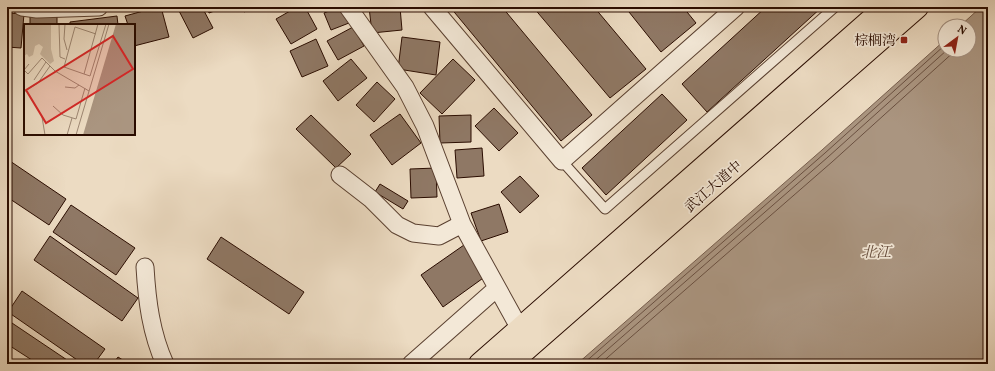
<svg xmlns="http://www.w3.org/2000/svg" width="995" height="371" font-family="Vollkorn,'Noto Serif SC',serif">
<rect width="100%" height="100%" fill="#ecdbc2"/>
<filter id="stains"><feTurbulence type="fractalNoise" baseFrequency=".005" numOctaves="4"/><feColorMatrix values="0 0 0 0 .2 0 0 0 0 .09 0 0 0 0 .02 0 0 0 .5 -.17"/></filter>
<radialGradient id="worn" r=".72"><stop offset=".6" stop-color="#630" stop-opacity="0"/><stop offset="1" stop-color="#630" stop-opacity=".3"/></radialGradient>
<path fill="#aa9580" stroke="#775e4d" d="M981 7H988V364H577L822 150 945 40V50H969V26H960Z"/>
<g fill="none" stroke-linecap="round" stroke-linejoin="round">
<path stroke="#6a5040" stroke-width="1" d="M583 364 825 153 945 45
M591 364 828 157 947 50
M600 364 832 162 956 50"/>
</g>
<path fill="#8f7865" stroke="#2a0c00" d="M158 7H161L169 37 134 46V25H128L125 16Z
M177 7H202L213 28 193 38Z
M207 7H225L209 13Z
M241 7H254L244 12Z
M297 7H305L317 29 291 44 276 19Z
M339 7H343L349 23 331 30 324 13Z
M369 7H400L402 30 372 33Z
M450 7H502L592 115 561 141Z
M533 7H594L646 69 610 98Z
M625 7H683L696 23 661 52Z
M766 7H822L707 112 682 84Z
M7 13 24 14 21 48 7 47Z
M30 15 57 17V25H30Z
M117 16 118 25H70V22Z
M353 27 364 46 338 60 327 41Z
M402 37 440 42 436 75 398 69Z
M316 39 328 66 302 77 290 51Z
M351 59 367 78 338 101 323 81Z
M453 59 475 80 442 114 420 93Z
M377 82 395 99 374 122 356 105Z
M662 94 687 120 606 195 582 168Z
M494 108 518 133 499 151 475 126Z
M400 114 421 143 392 165 370 135Z
M311 115 351 154 336 168 296 129Z
M471 115V142L440 143 439 116Z
M482 148 484 176 457 178 455 150Z
M7 159 66 199 49 225 7 197Z
M436 168 437 197 411 198 410 169Z
M520 176 539 196 520 213 501 192Z
M380 184 408 201 403 209 375 192Z
M499 204 508 232 481 241 471 213Z
M71 205 135 248 116 275 53 232Z
M50 236 138 298 122 321 34 260Z
M221 237 304 292 289 314 207 259Z
M464 245 486 276 443 307 421 275Z
M22 291 105 349 94 364H83L8 312Z
M12 323 73 364H38L7 344V331Z
M118 357 129 364H113Z"/>
<g fill="none" stroke-linecap="round" stroke-linejoin="round">
<g stroke="#5a4030" stroke-width="11">
<path id="lane" d="M562 161 605 209 835 7"/>
</g>
<g stroke="#5a4030" stroke-width="19">
<path id="street" d="M22 7 37 9 99 7
M348 7 405 87 425 126 462 224 520 329
M432 7 562 161 736 7
M340 175 371 199 397 225 413 233 439 236 462 224
M145 267C147 301 151 333 165 364
M411 364 497 288"/>
</g>
<g stroke="#2a0c00" stroke-width="24">
<path id="primary" d="M480 364 886 7
M509 364 917 7"/>
</g>
<use href="#lane" stroke="#f3e8d7" stroke-width="9"/>
<use href="#street" stroke="#f3e8d7" stroke-width="17"/>
<use href="#primary" stroke="#ecdbc2" stroke-width="22"/>
</g>
<rect fill="#8f2418" stroke="#f3e8d7" stroke-width="1.5" x="900" y="36" width="8" height="8" rx="2"/>
<g text-anchor="middle" stroke-width="3.5" stroke-linejoin="round" paint-order="stroke">
<g font-size="14" fill="#2a0c00" stroke="#f3e8d7" text-anchor="end">
<text x="896" y="45">棕榈湾</text>
</g>
<g font-size="14" fill="#2a0c00" stroke="#f3e8d7">
<text transform="translate(713 186) rotate(-41)" y="5">武江大道中</text>
</g>
<g font-size="15" font-style="italic" fill="#644a3a" stroke="#f3e8d7">
<text x="876" y="257">北江</text>
</g>
</g>
<g transform="translate(24 24)">
<rect width="111" height="111" fill="#ecdbc2"/>
<path d="M0 0H27V25L30 37 26 40 16 30 19 23 15 20 11 22 9 31 5 33 3 30 0 32Z" fill="#cbb8a1"/>
<path d="M92 0H111V111H59Z" fill="#aa9580"/>
<path fill="none" stroke="#9e8874" stroke-width="1" d="M35 0 36 33 41 35M41 0 40 15 43 26M72 10 51 3 40 43 60 50 74 0M5 40 0 46 4 50 18 34 31 47 65 67M60 50 66 52 82 0M10 56 22 38M41 63 51 64 55 61M0 68 14 59 26 42M29 82 39 91 52 95 61 64M18 93 21 111M43 111 48 94M52 111 85 0"/>
<path fill="#d62828" fill-opacity="0.15" stroke="#d62828" stroke-width="2" d="M89 12 109 45 22 99 2 66Z"/>
<rect width="111" height="111" fill="none" stroke="#2a0c00" stroke-width="2"/>
</g>
<rect width="995" height="371" fill="none" stroke="#ecdbc2" stroke-width="24"/>
<rect x="8" y="8" width="979" height="355" fill="none" stroke="#2a0c00" stroke-width="2"/>
<rect x="12" y="12" width="971" height="347" fill="none" stroke="#2a0c00"/>
<g transform="translate(957 38) rotate(32)"><circle r="19" fill="#f3e8d7" stroke="#a39081"/>
<path d="M0-3L7 15L0 10L-7 15Z" fill="#8f2418"/>
<text y="-6" font-size="11" font-weight="bold" text-anchor="middle" fill="#2a0c00">N</text>
</g>
<rect width="100%" height="100%" filter="url(#stains)"/>
<rect width="100%" height="100%" fill="url(#worn)"/>
</svg>
